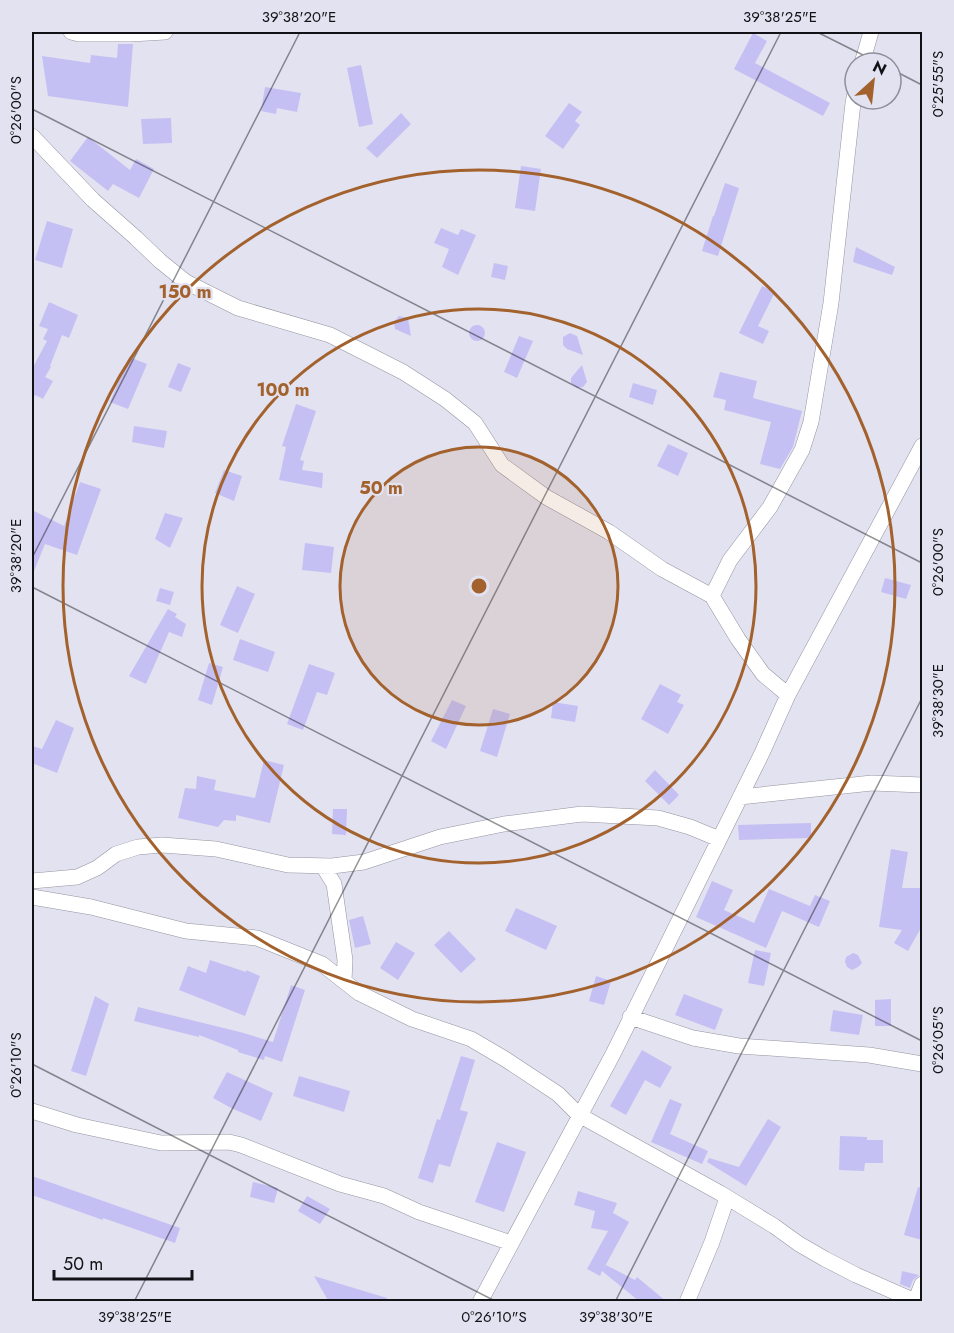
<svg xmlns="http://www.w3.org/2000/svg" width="954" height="1333" font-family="Jost,sans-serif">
<rect width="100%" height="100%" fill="#e2e2f0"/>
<path fill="#c5c0f3" d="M753 33 767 41 755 63 830 103 823 116 734 69Z
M118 44H133L128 107 48 96 42 56 90 63 91 55 117 58Z
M361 65 373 124 359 127 347 68Z
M265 87 301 93 297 112 277 108 276 114 261 111Z
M569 103 582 112 575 121 580 125 563 149 545 136Z
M401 113 411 124 377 158 366 148Z
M171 118 172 143 143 144 141 119Z
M88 137 130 170 136 159 154 169 139 198 113 184 108 191 70 161Z
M521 166 541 169 535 211 515 208Z
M725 183 739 188 718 256 702 251 713 216H714Z
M47 221 73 229 62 268 35 260Z
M441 228 458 235 461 229 476 235 458 275 442 267 449 249 434 243Z
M856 247 895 267 892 275 853 262Z
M494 263 508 266 505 280 491 277Z
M762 286 775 292 758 326 769 331 763 344 739 333Z
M49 302 78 315 69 338 62 335 50 366 51 367 45 377 53 381 43 399 35 395 32 401V369L47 341 43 339 48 329 39 326Z
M399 316 408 318 411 336 395 329 394 322Z
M469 333a8 8 0 1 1 16 0a8 8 0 1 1-16 0Z
M570 333 577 336 583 355 567 349 563 345V337Z
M519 336 533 341 517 378 504 372Z
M129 357 147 364 128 409 110 402Z
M178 363 191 368 181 392 168 387Z
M582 365 587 382 583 387 577 388 571 383V378Z
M720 372 757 381 753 398 802 411 793 447 780 469 760 464 771 422 724 410 726 400 713 397Z
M633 383 657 390 653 405 629 397Z
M296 404 316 411 300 460 304 461 302 470 323 473 322 488 279 480 286 447 282 446Z
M134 426 167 431 164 448 132 442Z
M668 444 688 453 678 476 657 466Z
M224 470 242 476 234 501 215 493Z
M80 482 101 489 77 555 45 544 32 576V510L64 526Z
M165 513 183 518 170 548 155 539Z
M305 543 334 547 331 573 302 570Z
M885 578 911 585 906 599 881 592Z
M237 586 255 594 238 633 220 625Z
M160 588 174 592 170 605 156 601Z
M168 609 177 614 175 617 186 624 182 637 169 632 146 684 129 676Z
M240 639 275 652 268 672 233 660Z
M209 663 223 667 212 705 198 700Z
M309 664 335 673 327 695 317 692 303 730 287 724Z
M660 684 681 695 677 702 684 705 668 734 641 719Z
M452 700 466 706 446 749 431 741Z
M553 702 578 706 575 722 551 718Z
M493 709 510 714 497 757 480 751Z
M56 720 74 728 57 773 32 763V746L42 749Z
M264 760 284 765 270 823 236 815V821L224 820 218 827 178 818 185 788 196 789 197 776 216 780 214 790 255 798Z
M655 770 679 795 669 805 645 781Z
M333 809H347L346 835 332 834Z
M811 823V838L739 840 738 825Z
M891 849 908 852 902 888H922V926L908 951 894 943 902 930 879 927Z
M712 881 733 890 724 910 754 923 769 889 810 906 815 895 830 901 819 927 782 911 766 948 696 917Z
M516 908 557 926 546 950 505 931Z
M363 916 371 944 355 948 349 920Z
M449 931 476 959 461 973 434 945Z
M396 942 415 953 398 980 380 968Z
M755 950 771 953 764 986 748 983Z
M853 953 858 955 862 963 858 967 852 970 847 967 845 962 846 957Z
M210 960 246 972V970L260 976 245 1016 179 990 188 966 206 973Z
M596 976 611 981 604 1005 589 1001Z
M291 985 305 990 282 1062 265 1056 264 1060 238 1052V1050L199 1035V1037L134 1021 138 1007 240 1032 273 1042Z
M684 994 723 1009 715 1030 675 1015Z
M95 996 109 1004 86 1076 71 1071Z
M891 999V1026H875V1000Z
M833 1010 863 1015 859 1035 830 1031Z
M642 1050 672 1067 660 1088 645 1080 626 1115 610 1106Z
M461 1056 475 1060 460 1110 468 1112 450 1167 439 1164 433 1183 418 1178 437 1119 440 1120Z
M227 1072 273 1093 261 1121 231 1108 213 1098Z
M299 1076 350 1091 344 1112 293 1096Z
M670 1099 682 1104 670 1134 708 1151 702 1164 651 1142Z
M768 1119 781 1127 746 1186 707 1162 709 1158 739 1167Z
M840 1136 867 1137V1140H883V1163H865L864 1171 839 1170Z
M497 1142 526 1152 504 1212 475 1202Z
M32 1176 180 1228 175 1243 103 1218V1220L32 1195Z
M253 1182 278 1188 274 1203 250 1197Z
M918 1187 922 1188V1240L904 1235Z
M578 1191 617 1203 613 1213 629 1222 603 1270 606 1265 635 1280 637 1277 667 1302H640L602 1271 600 1276 587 1269 608 1231 591 1228 595 1211 574 1205Z
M307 1196 330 1209 320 1224 298 1211Z
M902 1271 919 1275 913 1280 910 1288 900 1284Z
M314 1276 387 1298V1302H329Z"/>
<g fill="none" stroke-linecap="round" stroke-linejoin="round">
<g stroke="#9594a1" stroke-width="16">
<path id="street" d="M71 32 79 34H131L165 32
M862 63 871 32
M32 136 93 200 136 238 160 261 186 282 238 308 330 335 403 372 445 399 475 423 502 465 546 497 609 532 662 569 712 596 738 639 763 674 788 695
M712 596 730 560 770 507 802 450 811 422 831 303 853 103 855 93
M740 797 872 783 922 785
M323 866 334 884 345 960 344 981
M32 881 77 877 97 868 116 854 138 847 162 845 216 849 288 865 332 866 364 862 440 837 504 824 582 814 658 818 690 827 719 839
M32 897 91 907 186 931 257 938 322 964 359 993 412 1019 471 1039 505 1059 558 1094 579 1115 720 1193 774 1226 799 1244 825 1259 856 1275 915 1301
M630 1017 693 1038 739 1046 869 1055 922 1064
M32 1111 77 1125 161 1143 229 1142 241 1145 340 1184 384 1196 419 1212 511 1243
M480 1302 613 1054 762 753 788 695 922 446
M687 1302 712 1242 727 1198
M915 1302 922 1284"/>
</g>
<use href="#street" stroke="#fff" stroke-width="15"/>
</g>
<path fill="none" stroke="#121116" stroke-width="1.5" stroke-opacity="0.45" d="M817 32 879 63M891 69 922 85M32 109 922 563M32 558 300 32M32 587 922 1041M32 1064 497 1302M134 1302 781 32M615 1302 922 698"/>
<circle cx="479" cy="586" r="139" fill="#a3622d" fill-opacity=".12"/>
<g fill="none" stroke="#a3622d" stroke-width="3">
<circle cx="479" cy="586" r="139"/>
<circle cx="479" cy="586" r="277"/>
<circle cx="479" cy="586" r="416"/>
</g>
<circle cx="479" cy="586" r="9" fill="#a3622d" stroke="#e2e2f0" stroke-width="3"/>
<g font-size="18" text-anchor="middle" font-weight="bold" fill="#a3622d" stroke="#e2e2f0" stroke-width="4.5" stroke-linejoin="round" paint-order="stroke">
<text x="185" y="298">150 m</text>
<text x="283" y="396">100 m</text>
<text x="381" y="494">50 m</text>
</g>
<rect width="954" height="1333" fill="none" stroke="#e2e2f0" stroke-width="66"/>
<g transform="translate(873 81) rotate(27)"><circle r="28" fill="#e2e2f0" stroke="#8f8e99" stroke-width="1.5"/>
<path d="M0-4.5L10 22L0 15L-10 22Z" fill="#a3622d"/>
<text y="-9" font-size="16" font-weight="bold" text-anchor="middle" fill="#121116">N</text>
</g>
<path d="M54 1270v9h138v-9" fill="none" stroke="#121116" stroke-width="3"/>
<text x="63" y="1270" font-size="18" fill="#121116" stroke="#e2e2f0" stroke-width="4.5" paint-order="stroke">50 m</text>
<rect x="33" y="33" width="888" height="1267" fill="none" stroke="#121116" stroke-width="2"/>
<g font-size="15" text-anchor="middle" fill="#121116">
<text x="299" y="22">39°38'20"E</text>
<text x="780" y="22">39°38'25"E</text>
<text transform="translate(938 84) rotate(-90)" y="5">0°25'55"S</text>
<text transform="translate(16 110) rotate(-90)" y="5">0°26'00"S</text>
<text transform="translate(16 556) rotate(-90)" y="5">39°38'20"E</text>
<text transform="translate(938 562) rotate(-90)" y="5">0°26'00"S</text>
<text transform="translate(938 701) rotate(-90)" y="5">39°38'30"E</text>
<text transform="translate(938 1040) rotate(-90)" y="5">0°26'05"S</text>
<text transform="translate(16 1065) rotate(-90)" y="5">0°26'10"S</text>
<text x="135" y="1322">39°38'25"E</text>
<text x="494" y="1322">0°26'10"S</text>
<text x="616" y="1322">39°38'30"E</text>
</g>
</svg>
